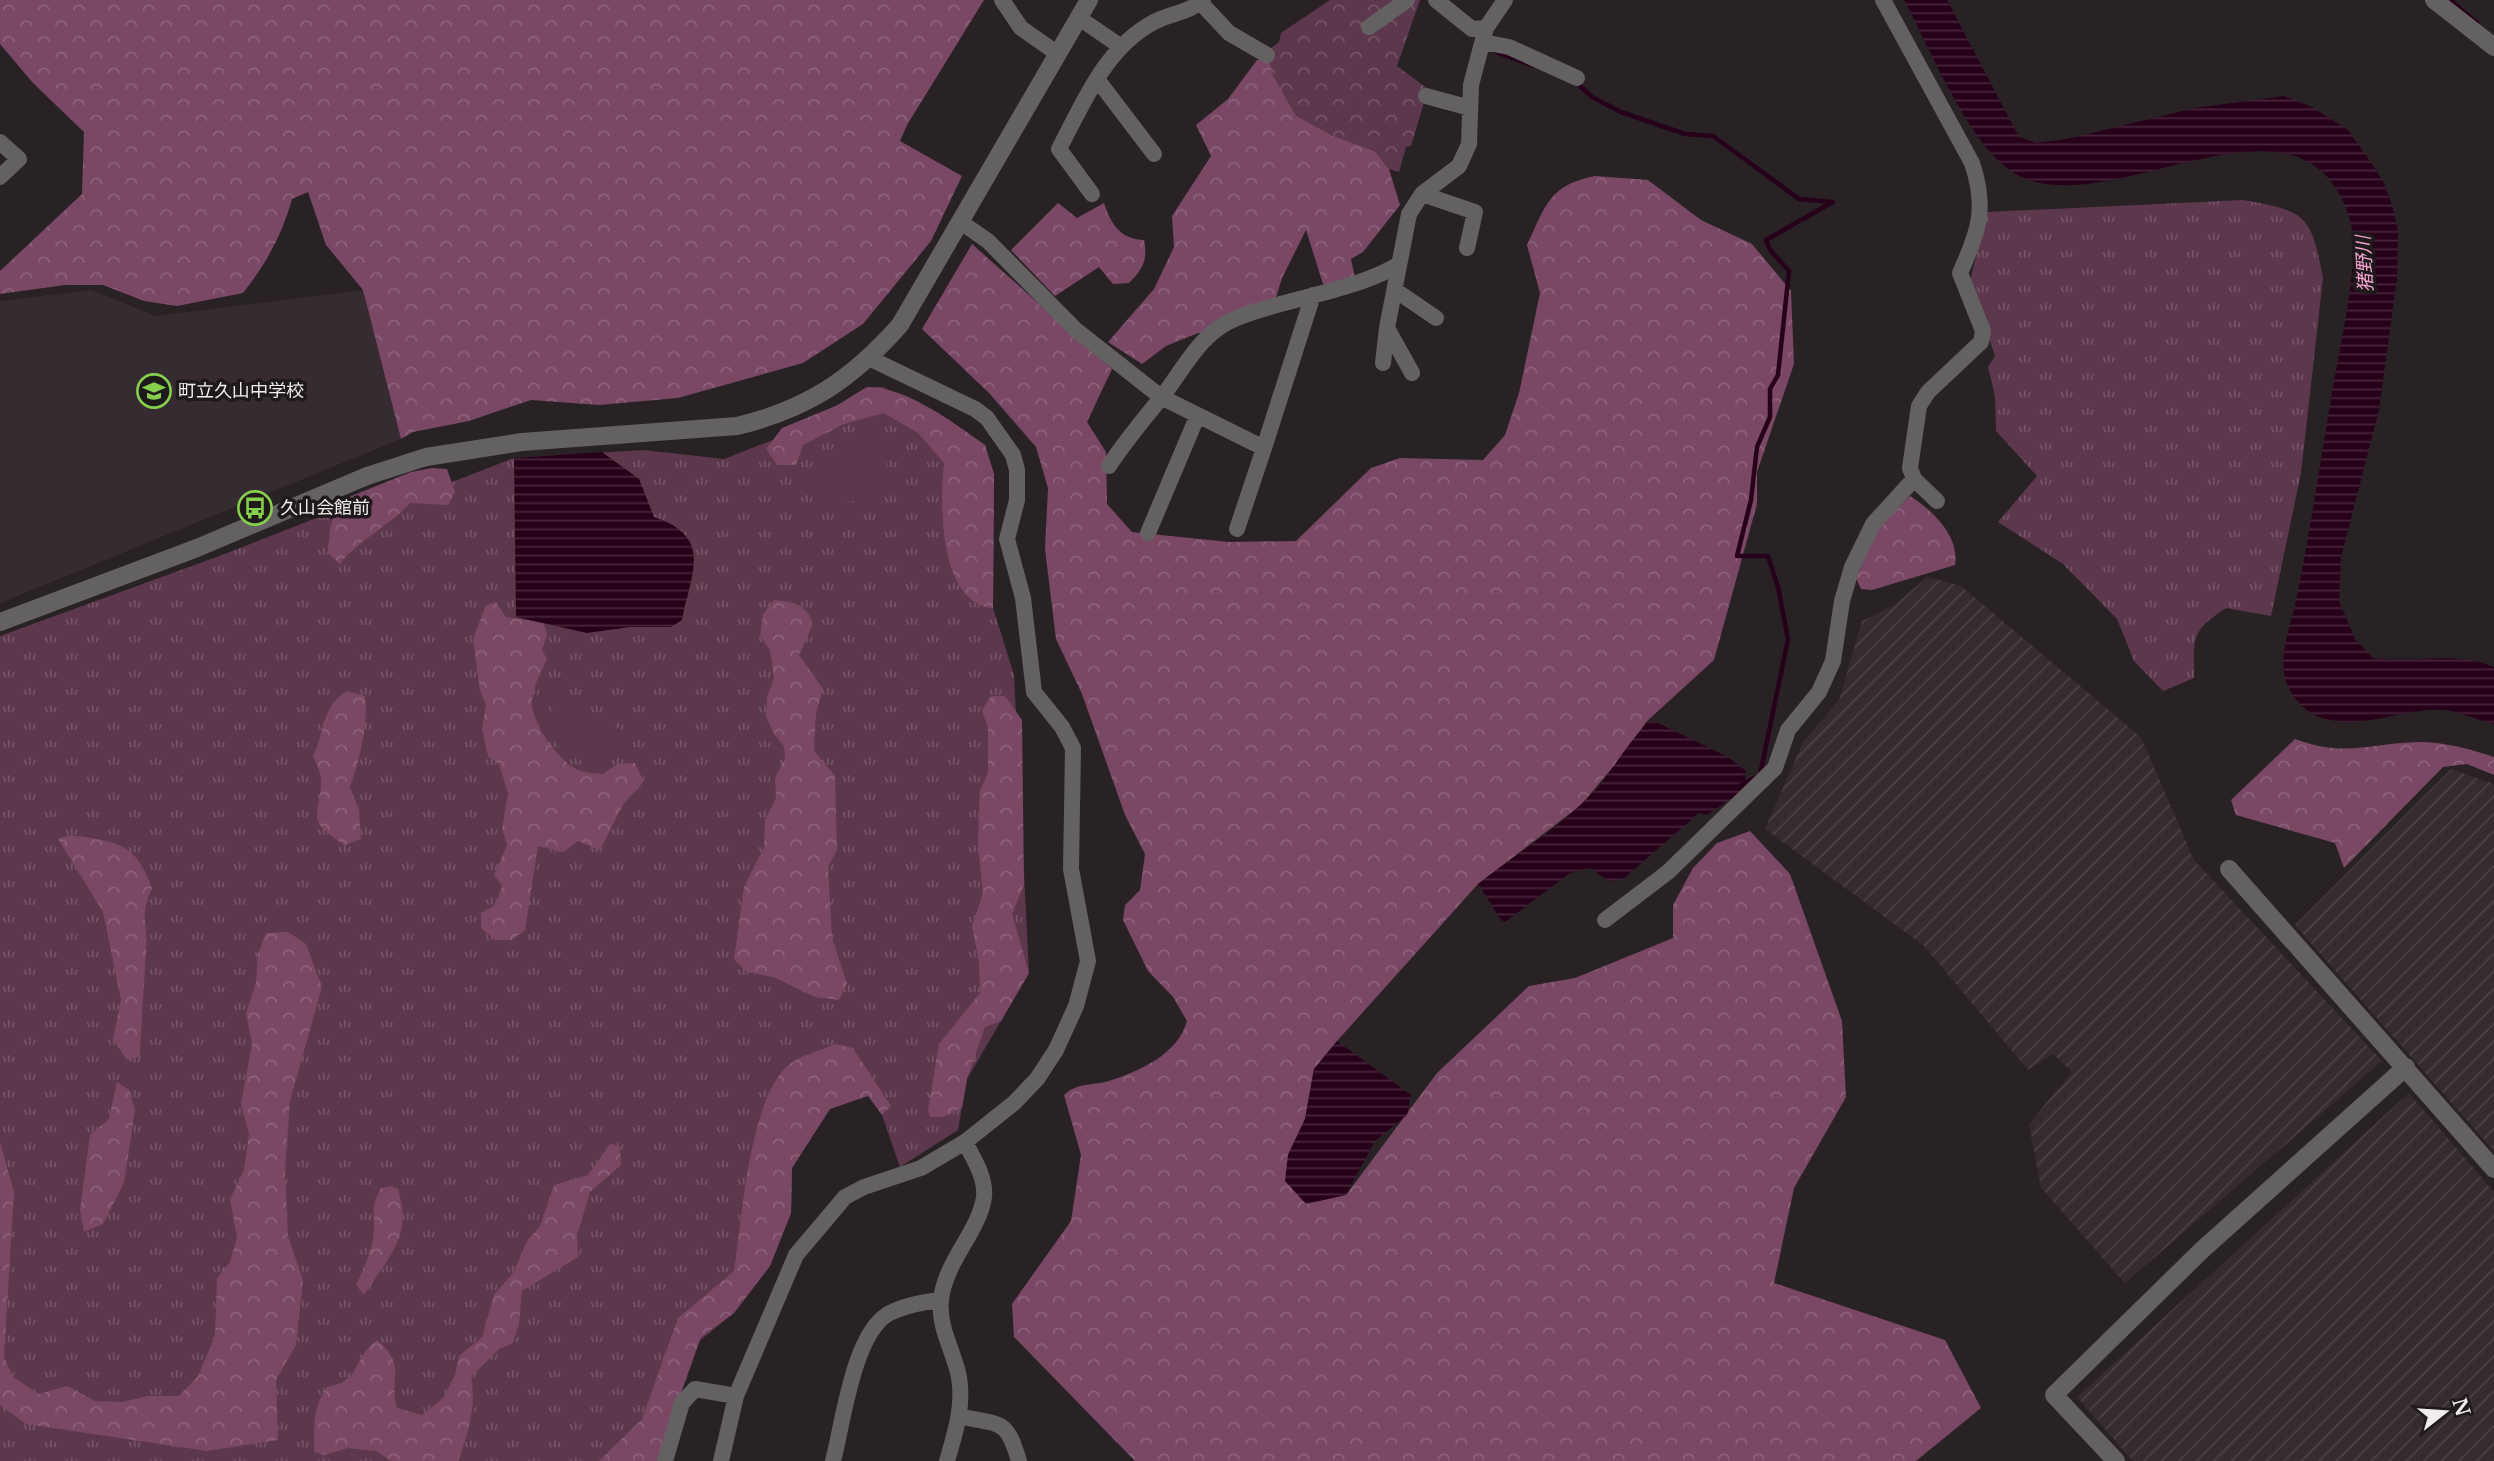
<svg xmlns="http://www.w3.org/2000/svg" width="2494" height="1461" font-family="'Libre Baskerville','Noto Sans JP',serif">
<defs>
<pattern id="industrial-furrows" width="10" height="10" patternUnits="userSpaceOnUse" patternTransform="scale(1.75)"><rect width="10" height="10" fill="#362b31"/><path d="M-1 1l2-2M0 10L10 0M9 11l2-2" fill="none" stroke="#4a4045"/></pattern>
<pattern id="grass-tufts" width="24" height="20" patternUnits="userSpaceOnUse" patternTransform="scale(1.75)"><rect width="24" height="20" fill="#5d374c"/><path d="M3 7l-1-3M5 7V3M7 7l1-3M15 17l-1-3M17 17v-4M19 17l1-3" fill="none" stroke="#755466"/></pattern>
<pattern id="forest-crowns" width="20" height="18" patternUnits="userSpaceOnUse" patternTransform="scale(1.75)"><rect width="20" height="18" fill="#7a4764"/><path d="M2 6a3 3 0 1 1 6 0M12 15a3 3 0 1 1 6 0" fill="none" stroke="#8d627a"/></pattern>
<pattern id="park-crowns" width="20" height="18" patternUnits="userSpaceOnUse" patternTransform="scale(1.75)"><rect width="20" height="18" fill="#5d374c"/><path d="M2 6a3 3 0 1 1 6 0M12 15a3 3 0 1 1 6 0" fill="none" stroke="#755466"/></pattern>
<pattern id="water-rules" width="6" height="5" patternUnits="userSpaceOnUse" patternTransform="scale(1.75)"><rect width="6" height="5" fill="#270019"/><path d="M0 2.5h6" fill="none" stroke="#47253b"/></pattern>
</defs>
<rect width="100%" height="100%" fill="#282225"/>
<path fill="#362b31" d="M91 290 156 316 363 290 401 439 0 603V301Z"/>
<path fill="url(#industrial-furrows)" d="M1927 577 1961 586 2141 737 2194 860 2382 1061 2125 1283 2041 1188 2029 1124 2072 1072 2053 1054 2028 1070 1924 946 1765 829 1803 742 1839 700 1862 621 1895 605Z
M2451 769 2494 784V1151L2295 925Z
M2409 1093 2494 1192V1461H2133L2077 1397Z"/>
<path fill="url(#grass-tufts)" d="M2243 200C2306 211 2311 214 2323 278L2301 473 2271 616 2226 608C2190 632 2194 637 2194 678L2163 691 2134 661 2117 619 2063 564 1998 522 2037 476 1996 431 1995 396 1988 367 1995 356 1970 281 1987 212Z
M867 387H883L962 429 985 445 994 474 993 608 1014 675 1029 973 967 1079 958 1130 900 1167 882 1115 860 1084 836 1076 792 1168 791 1213 770 1266 734 1313 677 1359 651 1461H0V636L222 555 413 480 452 482 514 458 643 450 724 459 793 432Z"/>
<path fill="url(#forest-crowns)" d="M0 0H984L907 125 900 141 962 176 931 241 863 324 803 363 678 398 599 405 531 400 469 421 413 432 401 439 363 290 326 245 308 192 292 199C282 235 266 264 243 293L177 306 144 301 103 285H65L0 294V271L82 194 84 132 33 83 0 44Z
M1271 59 1331 135 1375 151 1389 169 1400 205 1363 252 1351 259 1356 283 1324 287 1306 230 1282 278 1274 304 1214 335 1198 333 1166 346 1142 364 1108 342 1154 289 1174 247 1172 216 1211 156 1196 125 1228 99 1257 60Z
M1595 176 1648 180 1701 220 1752 244 1791 291 1794 364 1757 472V504L1714 660 1646 722 1629 748 1581 805 1478 884 1337 1041 1314 1069 1305 1119 1288 1155 1346 1195 1437 1073 1529 986 1575 978 1673 938V905L1693 868 1717 843 1750 831 1790 874 1842 1021 1846 1097 1794 1188 1774 1283 1945 1340 1981 1408 1916 1461H1135L1014 1337 1012 1304 1071 1221 1081 1155 1064 1095C1078 1082 1092 1086 1109 1081 1140 1071 1178 1054 1187 1021L1173 997 1148 971 1123 920 1125 905 1140 890 1145 854 1125 815 1082 694 1056 639 1045 549 1048 488 1036 447 989 393 922 329 972 244 1112 369 1087 422 1106 452 1107 504 1132 532 1229 542 1296 541 1371 468 1400 458 1483 460 1505 435 1519 393 1540 293 1527 245C1546 205 1549 185 1595 176Z
M1058 203 1077 218 1104 203C1111 224 1120 239 1144 240 1148 260 1143 269 1129 283L1113 284 1099 267 1055 296 1011 250Z
M867 387C907 387 952 422 985 445L994 474 993 608C938 603 940 503 944 463L918 433 884 413 844 424 803 445 796 465H777L766 449 782 428 838 405Z
M432 468 447 469 455 492 448 505 410 503C389 527 359 539 340 564L328 553 330 528 339 501 411 472Z
M1910 496C1932 510 1960 536 1955 565L1872 590 1861 589 1856 578 1879 526Z
M774 600C794 602 807 604 813 624L799 655 823 689 816 713 814 751 835 776 837 850 828 867 832 937 847 984 839 1000 815 997 773 977 747 972 734 959 744 887 764 847 765 820 776 798 775 778 785 758 784 746 774 734 766 716 767 697 774 678 770 650 760 636 763 614Z
M496 602 506 617 544 623 547 635 542 650 547 659C541 673 531 690 532 706 534 726 562 766 581 771 588 773 596 773 603 774L617 764 635 763 643 780C639 792 633 792 626 801 615 816 610 835 599 850L578 841 564 852 538 846 525 930 512 940H495L481 928V913L495 905 502 886 494 875 507 845 502 829 508 793 499 764 488 756 482 729 486 704 480 691 473 639 486 605Z
M347 691 365 696C369 720 359 764 350 787L359 810 361 839 345 845C301 818 322 816 321 778 320 771 316 763 313 756 325 732 321 707 347 691Z
M991 696H1005L1022 720 1024 885 1012 914 1029 973 1001 1021 985 1027 967 1079 962 1108 943 1117H930L928 1110 939 1044 980 993 979 962 972 926 983 893 978 846 979 812 980 790 988 773V728L982 710Z
M2295 739C2346 758 2370 743 2419 742 2446 742 2469 749 2494 757V775L2467 764 2443 767 2344 868 2335 843 2236 815 2231 800Z
M71 835C116 842 135 841 152 888 138 920 149 922 146 952 144 988 141 1022 140 1057L127 1060 113 1039 121 1000 103 912 58 839Z
M288 932 306 944 322 987 290 1101 285 1171 288 1236 303 1280 296 1345 276 1380 278 1440 207 1451 26 1424 0 1405V1142L14 1192 4 1357 13 1377 39 1394 67 1386 95 1401 122 1402 148 1396H179L198 1376 215 1336 217 1278 230 1262 237 1238 230 1199 244 1170 249 1134 241 1104 252 1044 246 1013 256 983 258 954 266 933Z
M835 1044 853 1048 891 1106 882 1115 868 1096 830 1109 792 1168 791 1213 770 1266 734 1313 701 1337 657 1461H599L642 1419 678 1318 734 1271C742 1221 749 1094 791 1063 803 1055 822 1050 835 1044Z
M117 1082 129 1090 135 1110 124 1183 103 1224 84 1232 80 1210 90 1135 109 1119Z
M610 1144 620 1146 621 1165 590 1192 577 1235 578 1257 522 1291 519 1325 512 1344 499 1349 471 1377C477 1404 468 1435 458 1461H391L376 1451 348 1448 324 1455 314 1452C314 1426 312 1409 327 1387 362 1381 351 1360 377 1340 408 1367 388 1375 397 1408L422 1415 443 1398 455 1375 459 1356 482 1337 494 1295 513 1273 527 1241 540 1226 554 1185 588 1175Z
M391 1186 398 1189C413 1238 388 1257 364 1295L356 1285C363 1269 371 1255 373 1237 376 1215 369 1209 381 1188Z"/>
<path fill="url(#park-crowns)" d="M1330 0H1420L1397 66 1428 89 1411 146 1406 147 1399 172 1389 169 1375 151 1331 135 1296 116 1272 74 1268 51 1279 42 1281 33Z"/>
<path fill="#5d374c" d="M855 440 874 443C887 458 891 469 883 487 863 500 836 509 814 498L807 480 809 470 816 462 844 452Z
M558 702C567 703 613 723 620 730 625 736 626 744 625 751 595 786 522 738 558 702Z"/>
<path fill="url(#water-rules)" d="M1904 0H1947L2019 137 2036 143 2067 139 2195 108 2284 96 2312 107 2348 130 2370 161 2384 183 2393 208 2398 232 2397 278 2379 410 2341 557 2339 601 2355 639 2373 658C2415 664 2456 650 2494 667V724C2478 720 2460 712 2444 710 2403 707 2358 733 2317 716 2303 710 2288 693 2285 678 2279 650 2292 623 2297 596 2311 527 2321 457 2333 387 2340 344 2362 256 2349 216 2299 64 2097 236 2008 169 1966 137 1929 47 1904 0Z
M602 452 639 479 654 517C714 537 691 573 682 620L671 627H630L587 633 516 617 514 458Z
M1652 720 1728 757 1746 771 1744 790 1707 815 1699 813 1623 879 1609 881 1590 868 1570 873 1505 922 1501 920 1478 884C1518 853 1565 824 1599 786 1609 774 1642 723 1652 720Z
M1337 1041 1411 1095 1407 1115 1375 1141 1346 1195 1306 1204 1285 1181 1288 1155 1305 1119 1314 1069Z"/>
<g fill="none" stroke-linecap="round" stroke-linejoin="round">
<path stroke="#270019" stroke-width="4.5" d="M2450 0 2477 23
M1496 52 1534 66
M1577 83 1592 97 1621 112 1685 134 1713 136 1799 199 1832 202
M1741 785 1760 775 1788 639 1778 587 1768 556H1737L1751 500 1757 447 1770 417V389L1778 375 1789 271 1770 250 1766 240 1833 202"/>
<path stroke="#646162" stroke-width="16" d="M1002 0 1021 28 1058 54
M1436 0 1472 29 1486 28
M1883 0 1972 163C1987 208 1979 231 1960 273L1983 331 1981 342 1928 392 1919 406 1910 468 1914 479 1937 501
M1201 3 1229 33 1267 55
M1079 18 1120 46
M1369 27 1407 0
M1483 42 1509 47 1577 78
M1097 79 1154 154
M1426 96 1470 108
M0 142 19 159 0 177
M1092 194 1059 149C1084 102 1105 48 1154 22 1170 13 1189 13 1203 0
M1422 194 1475 212 1467 248
M962 223 988 241 1076 330 1161 397 1264 448 1313 295
M1395 290 1436 318
M1387 328 1412 373
M1383 363 1387 328 1409 214 1422 194 1459 166 1469 144 1471 85 1486 28 1505 0
M1109 466C1125 441 1143 420 1161 398 1184 369 1200 332 1237 318 1289 297 1349 293 1398 265
M1237 529 1264 448
M1148 533 1197 417
M1605 920 1668 872 1775 768 1788 730 1819 692 1833 661 1842 601 1852 567 1873 524 1914 479
M959 1416C1001 1426 1006 1417 1019 1461
M665 1461 682 1403 695 1389 736 1396
M721 1461 736 1396 796 1255 845 1197 864 1187 921 1168 965 1142 1014 1103 1037 1079 1056 1050 1076 1006 1088 961 1071 869 1073 748 1062 727 1034 692 1023 598 1007 539 1017 500V470L1013 455 987 418 975 409 871 359
M833 1461C843 1423 853 1335 888 1314 905 1305 922 1302 941 1300
M947 1461C955 1433 964 1407 959 1377 954 1351 938 1328 941 1300 945 1261 979 1232 984 1197 986 1177 973 1158 965 1142"/>
<path stroke="#646162" stroke-width="18" d="M2434 0 2494 47
M0 622 197 548 367 476 426 457 522 442 737 426C808 409 852 379 900 325L1089 0
M2229 869 2494 1169
M2116 1461 2054 1395 2202 1250 2406 1067"/>
</g>
<defs>
<g id="school-ring" transform="scale(1.75)"><circle r="9.5" fill="#1e191b" stroke="#85cf4c" stroke-width="1.5"/><path d="M0-5L7-2L0 1L-7-2ZM-4 1L0 2.5L4 1V4Q0 6-4 4Z" fill="#85cf4c"/></g>
<g id="bus-ring" transform="scale(1.75)"><circle r="9.5" fill="#1e191b" stroke="#85cf4c" stroke-width="1.5"/><path d="M-5-6H5V4H4V6H2V4H-2V6H-4V4H-5ZM-3.5-4V0h7V-4ZM-3.5 1.2v1.5H-2V1.2ZM2 1.2v1.5H3.5V1.2Z" fill="#85cf4c"/></g>
</defs>
<g fill-rule="evenodd">
<use href="#school-ring" x="154" y="391"/>
<use href="#bus-ring" x="255" y="508"/>
</g>
<g text-anchor="middle" stroke-width="7" stroke-linejoin="round" paint-order="stroke">
<g font-size="18" fill="#f0ecee" stroke="#1e191b" text-anchor="start">
<text x="178" y="397">町立久山中学校</text>
<text x="280" y="514">久山会館前</text>
</g>
<g font-size="19" font-style="italic" fill="#f5a3d0" stroke="#1e191b">
<text transform="translate(2364 264) rotate(-93)" y="7">猪野川</text>
</g>
</g>
<g transform="translate(2445 1412) rotate(73)" stroke="#1e191b" stroke-width="5" paint-order="stroke">
<path d="M0-5L12 26L0 18L-12 26Z" fill="#f0ecee"/>
<text y="-10" font-size="19" font-weight="bold" text-anchor="middle" fill="#f0ecee">N</text>
</g>
</svg>
